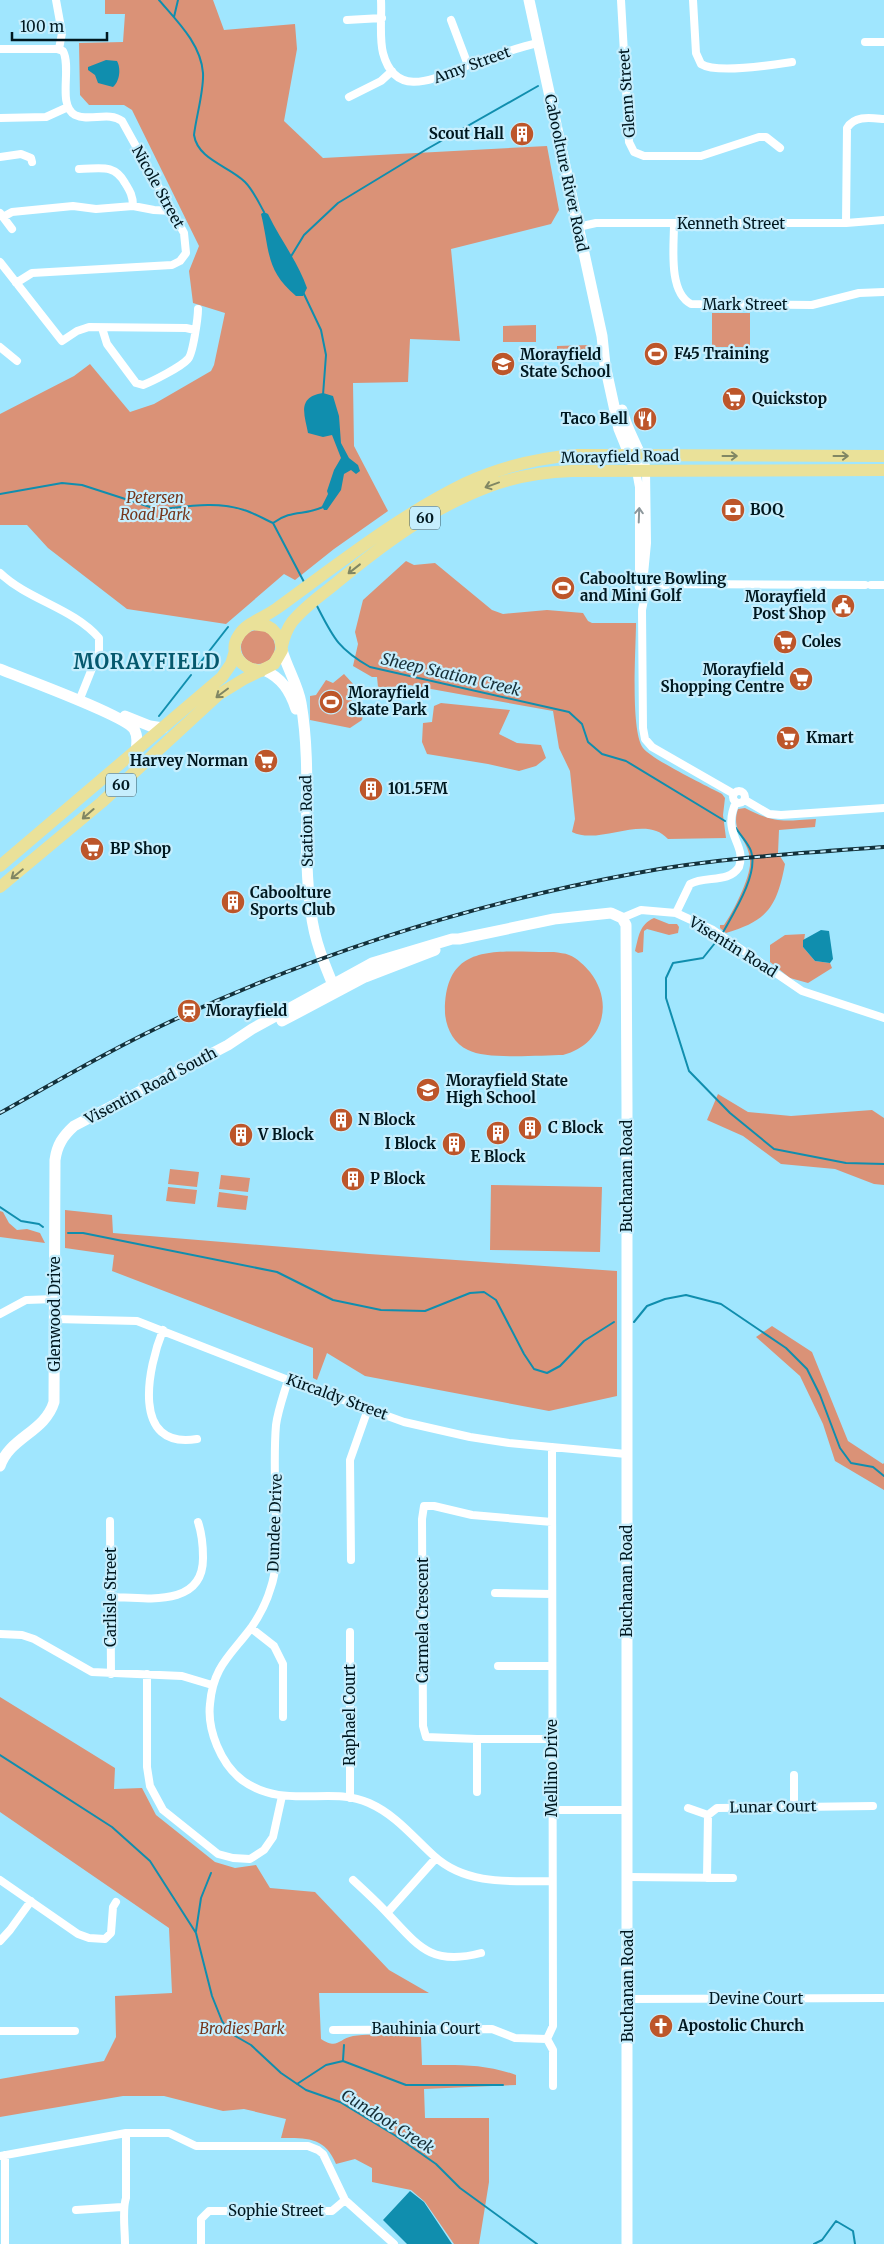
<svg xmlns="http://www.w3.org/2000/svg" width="884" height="2244" font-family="Merriweather,serif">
<rect width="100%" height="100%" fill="#a0e6fe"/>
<path fill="#da9277" d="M105 0H213L224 30 295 24 297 49 284 121 323 158 547 146 559 210 551 224 451 249 460 341 410 339 408 382 353 383 354 446 388 511 334 549 295 580 284 574 226 624 127 609 48 548 27 525H0V414L74 376 90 364 130 412 154 404 211 371 214 365 225 313 193 303 189 271 199 246 132 110 124 105H89L80 95 79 43 123 42 125 14H105Z
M712 313H750V347H712Z
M536 325V342H503V326Z
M589 345 590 361H557V346Z
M406 561 414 565 435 563 492 610 503 614 547 610 583 613 588 621 592 623H636C636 648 630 730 643 748 651 759 707 786 722 794L725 798 723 815 726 838 668 839C645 813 600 846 572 832L575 819 570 771 559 748 553 711 409 685 399 688 378 687 377 677H372L353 666 358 644 355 632 363 600Z
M241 647a17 17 0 1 1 34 0a17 17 0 1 1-34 0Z
M344 674 355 686 350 691 353 708 364 711 362 720 350 728 310 720V696L316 695 326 680 333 683Z
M441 703 510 710 499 734 517 743 541 745 546 758 536 766 519 771 488 764 427 754 422 742 423 723 432 722 434 706Z
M745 808C776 824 782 821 816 819L815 827 779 830 778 853 785 864C777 906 768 921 726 933L720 928V925H724C733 912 752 875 750 860 749 839 730 833 738 809Z
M654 918 669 924H677L679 927 678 933 669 935 647 929 644 931 643 952 638 953 635 951C639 936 639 925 654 918Z
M805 934 803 947 815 961 830 963 832 968 808 983 790 978 770 962V945L785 935Z
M554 952C559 953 565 953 569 955 577 958 585 966 590 972 615 1004 602 1045 563 1055 541 1055 487 1060 468 1050 454 1044 446 1028 445 1013 444 939 500 953 554 952Z
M718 1094 748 1112 791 1116 872 1110 884 1118V1185L874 1184 835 1169 781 1164 743 1136 707 1120Z
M170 1169 199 1172 197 1187 168 1184Z
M221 1175 250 1178 248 1192 219 1189Z
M491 1185 602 1187 600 1252 490 1250Z
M168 1187 197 1190 195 1204 166 1201Z
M219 1192 248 1196 246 1210 217 1207Z
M65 1210 112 1215 113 1233 369 1254 617 1271V1396L549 1411 365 1376 327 1353 317 1380 313 1378V1348L112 1271 114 1255 65 1248Z
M0 1211 3 1212 9 1223 17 1230 27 1229 40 1233 45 1243 0 1237Z
M772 1326 812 1352 848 1441 883 1464 884 1463V1490L835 1461 823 1424 800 1376 756 1337Z
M0 1697 115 1768 114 1789 142 1788 156 1815 215 1862 235 1868 256 1865 270 1888 315 1892 389 1970 429 1993H319L321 2039C338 2050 338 2039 353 2036 370 2033 403 2036 421 2037L422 2065C456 2065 483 2063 516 2075V2085L424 2089 425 2118H489V2182L479 2244H454L425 2202 411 2190 372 2182V2168L355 2159 336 2164C325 2137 307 2138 281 2138L286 2119 244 2109 223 2111 164 2096H123L0 2117V2079L104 2061 116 2037 115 1996 172 1993 169 1928 0 1812Z"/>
<path fill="#108eae" d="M106 60 117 61C121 68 120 81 113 87L98 83 95 75 88 70V67Z
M264 212 268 214C280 239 298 262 307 288L303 296H296C265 270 270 250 261 214Z
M323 393 333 396 339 416 341 443 349 458 358 465 360 471 356 474 351 470 344 474 341 490 327 510H324L322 506 328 494 327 491 334 470 341 458 332 435 323 437 308 433C305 416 296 397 323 393Z
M821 930 829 931 833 959 830 963 815 961 803 947V940Z
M410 2191 424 2202 452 2244H407L383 2220Z"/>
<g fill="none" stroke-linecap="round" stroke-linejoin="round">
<path stroke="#108eae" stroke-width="2" d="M159 0C177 21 201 44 203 73 204 91 196 117 194 135 198 160 229 166 245 182 253 190 259 203 264 212
M174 17 178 0
M290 258 304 235 338 203 427 149 538 86
M303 292 321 330 326 355 323 395
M0 494 62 483 82 485 153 508
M162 509C189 506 218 501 244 510 254 513 264 519 273 523
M304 582 273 523C292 509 304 516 323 507
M316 604C333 637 337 648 370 667L569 712 582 724 588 742 602 754 626 761 725 821
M196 668 228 627
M159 716 191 675
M722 934C733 914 759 874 751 851 748 843 740 835 736 828
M719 938 703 958 673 963 666 978V998L689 1071 730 1113 774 1149 846 1163 884 1164
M0 1207 21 1221 39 1224 43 1227
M68 1233H83L277 1272 333 1300 381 1310 425 1311 470 1293 484 1292 496 1300 524 1354 534 1369 547 1373 560 1366 584 1341 614 1322
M634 1322 647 1306 665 1299 686 1295 721 1304 786 1348 807 1369 820 1395 840 1448 851 1463 873 1467 884 1476
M0 1755 112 1827 150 1861 196 1933 212 1996 222 2021 230 2033 251 2045 281 2073 306 2090 340 2102 396 2136 436 2164 460 2188 537 2244
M196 1931 201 1898 211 1873
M343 2060 344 2045
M297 2084 326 2065 343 2061 406 2085H503
M814 2244 822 2240 836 2221 853 2231 855 2244"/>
<path stroke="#fff" stroke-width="8" d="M56 0 62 33 59 49
M381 0C382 17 379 37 383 53 396 102 439 76 469 65 491 57 515 48 538 43
M621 0 629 142 634 152 644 156H701L759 137H766L780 148
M693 0 696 53 701 64C717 74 772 65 792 62
M347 20 382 18
M451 20 468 65
M865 42H884
M0 49H57L63 51C72 68 57 105 75 115 89 122 109 111 122 121L184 233 186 253 180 261 172 265 32 273 16 283
M349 97 381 81 392 71
M0 118 46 117 68 107
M0 157 21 154 31 158 32 162
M79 169C99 169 114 163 125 183 130 191 133 196 133 206
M0 213 12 229
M3 217 12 212 73 206 96 209 133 206 154 210 172 211
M846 223 847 128C855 115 871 118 884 119
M674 224C674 246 668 292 691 304L812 305 859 293 884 292
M578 227 596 223H846L884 220
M0 262 62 341 77 331 89 327 186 328 195 330
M102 328 107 344 136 383 143 385C153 381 181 367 188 359 193 354 198 317 198 309
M0 347 17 361
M636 471 639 487V581
M0 573C28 600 73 608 99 638V651L79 701
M645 579 640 580 638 583 639 588 646 589 649 585 644 574 647 543 646 471
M871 585H884
M647 588 671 584 865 585
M646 589 642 610 643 728 645 739 652 747 734 794
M733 797a6 6 0 1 1 12 0a6 6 0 1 1-12 0Z
M745 800 769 814 781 815 884 808
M676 913 690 884C706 875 728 884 739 867 747 843 721 835 736 802
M622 918 641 910 676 913 713 930 802 991 884 1018
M0 1314 26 1300 55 1299
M55 1319 137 1321 288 1380 404 1422 470 1437 509 1443 626 1454
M163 1330C148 1367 130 1450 197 1439
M288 1380C284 1394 278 1410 276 1425 273 1460 276 1497 276 1533 276 1550 277 1570 271 1587 267 1601 260 1615 251 1628 230 1656 213 1667 210 1704 207 1730 221 1764 242 1780 284 1811 330 1785 369 1803 396 1815 413 1837 434 1856 467 1886 512 1881 552 1881
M552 1447 553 2026 547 2039 553 2050V2086
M110 1521 111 1674
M552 1522 472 1515 434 1506H424L422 1519 423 1726 426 1737 477 1739H552
M351 1560 350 1460 368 1409
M495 1593 552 1594
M111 1597C146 1598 204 1608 203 1557 203 1544 202 1534 198 1522
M251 1628 274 1646 283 1664V1717
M0 1634 22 1635 34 1639 92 1672 182 1676 212 1685
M498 1666H552
M147 1674V1767L150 1786 163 1810 218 1854 233 1858 250 1859 264 1850 273 1837 282 1796
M477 1792V1739
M350 1798V1632
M794 1807V1775
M688 1808 708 1815
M552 1810H628
M628 1877 733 1878
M707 1878 708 1815 717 1808 873 1806
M0 1880 78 1934 89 1938 105 1939 111 1933 113 1907 116 1902
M353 1880C365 1891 378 1903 389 1915 419 1947 432 1966 481 1953
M387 1913 436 1858
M0 1941 10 1930 31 1901
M628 1999 884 1998
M333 2030 492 2029 515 2038 547 2039
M0 2031H75
M5 2155V2244
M0 2156 126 2133H169L196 2146H308L318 2150 323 2154 345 2200 394 2244
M76 2210 122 2207
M125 2244C125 2230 122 2209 126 2198V2133
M201 2244V2219L209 2211H332L345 2200"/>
<path stroke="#fff" stroke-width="11" d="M529 0 602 336 605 365 619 429 636 471
M622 410C627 432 640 449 646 471
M282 650C287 668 298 685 301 703 313 773 301 843 311 912 314 940 325 966 336 992
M0 669C22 678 124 715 134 729 138 736 137 744 136 752
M264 670C282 678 290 691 296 709
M125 716 150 726 163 728
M282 1021 365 977 435 950
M0 1466C10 1437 45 1432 54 1402L55 1160C57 1145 63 1136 74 1126L228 1045 252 1029 372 963 452 939H459L554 919 611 913 622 918 626 925 627 1108V2244"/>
<path stroke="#eae199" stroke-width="12" d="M282 646C284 637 287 629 292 622 304 607 321 595 335 584 382 545 433 507 490 486 517 476 544 472 572 471L884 470
M261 671C243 669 226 654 239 635 246 623 265 617 276 609 337 565 398 516 466 483 501 467 538 458 576 455L884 456
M0 866 222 677 231 664 235 651
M0 887 102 802 218 695 244 679 274 664 282 650 280 638 272 629 267 626 253 624"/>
<g stroke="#13313b" stroke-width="4">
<path id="rail" d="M0 1113C59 1080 117 1046 178 1018 323 951 480 902 637 873 718 858 802 853 884 847"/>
</g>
<use href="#rail" stroke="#c6eefd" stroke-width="2" stroke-dasharray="5.5" stroke-linecap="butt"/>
</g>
<defs><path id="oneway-shaft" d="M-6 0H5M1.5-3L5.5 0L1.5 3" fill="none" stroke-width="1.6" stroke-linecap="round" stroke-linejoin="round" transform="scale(1.25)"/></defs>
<g stroke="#818763">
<use href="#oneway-shaft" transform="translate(730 456)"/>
<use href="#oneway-shaft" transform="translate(841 456)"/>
<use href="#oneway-shaft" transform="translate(492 485) rotate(160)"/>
<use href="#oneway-shaft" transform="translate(354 569) rotate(142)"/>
<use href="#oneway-shaft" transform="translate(222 693) rotate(143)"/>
<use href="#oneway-shaft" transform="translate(88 814) rotate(139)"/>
<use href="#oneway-shaft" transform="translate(17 874) rotate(141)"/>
</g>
<use stroke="#8c979b" href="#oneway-shaft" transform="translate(639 515) rotate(-88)"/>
<defs>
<g id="building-disc" transform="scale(1.25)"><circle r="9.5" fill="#bd562a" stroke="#c6eefd"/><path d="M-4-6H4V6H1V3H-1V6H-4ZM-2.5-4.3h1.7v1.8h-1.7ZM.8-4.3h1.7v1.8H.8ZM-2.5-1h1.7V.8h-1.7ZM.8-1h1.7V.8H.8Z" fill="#fff"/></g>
<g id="stadium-disc" transform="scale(1.25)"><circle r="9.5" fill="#bd562a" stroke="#c6eefd"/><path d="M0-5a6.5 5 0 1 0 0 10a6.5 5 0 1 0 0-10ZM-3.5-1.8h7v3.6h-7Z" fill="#fff"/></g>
<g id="school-disc" transform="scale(1.25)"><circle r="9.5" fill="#bd562a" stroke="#c6eefd"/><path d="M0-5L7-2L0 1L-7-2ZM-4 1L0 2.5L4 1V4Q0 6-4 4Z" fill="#fff"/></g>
<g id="supermarket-disc" transform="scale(1.25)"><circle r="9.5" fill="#bd562a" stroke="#c6eefd"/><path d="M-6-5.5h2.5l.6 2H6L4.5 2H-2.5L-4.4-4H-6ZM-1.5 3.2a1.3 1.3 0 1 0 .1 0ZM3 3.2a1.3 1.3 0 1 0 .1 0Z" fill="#fff"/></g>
<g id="restaurant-disc" transform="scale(1.25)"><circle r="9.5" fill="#bd562a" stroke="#c6eefd"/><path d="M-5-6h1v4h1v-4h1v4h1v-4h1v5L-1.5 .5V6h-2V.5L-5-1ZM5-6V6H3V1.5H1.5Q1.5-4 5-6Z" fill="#fff"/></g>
<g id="bank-disc" transform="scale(1.25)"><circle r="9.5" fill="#bd562a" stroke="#c6eefd"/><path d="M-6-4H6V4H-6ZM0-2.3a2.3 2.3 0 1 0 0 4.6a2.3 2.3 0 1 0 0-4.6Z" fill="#fff"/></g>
<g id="civic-disc" transform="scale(1.25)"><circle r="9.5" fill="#bd562a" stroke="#c6eefd"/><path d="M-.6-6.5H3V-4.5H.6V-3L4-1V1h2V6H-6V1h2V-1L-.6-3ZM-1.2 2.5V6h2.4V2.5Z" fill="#fff"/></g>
<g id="station-disc" transform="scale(1.25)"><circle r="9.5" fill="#bd562a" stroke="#c6eefd"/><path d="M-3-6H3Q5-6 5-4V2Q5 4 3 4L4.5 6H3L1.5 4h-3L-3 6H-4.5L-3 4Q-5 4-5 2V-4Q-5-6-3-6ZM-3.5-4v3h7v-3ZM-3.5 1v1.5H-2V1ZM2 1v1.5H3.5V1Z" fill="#fff"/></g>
<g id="church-disc" transform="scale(1.25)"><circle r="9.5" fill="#bd562a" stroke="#c6eefd"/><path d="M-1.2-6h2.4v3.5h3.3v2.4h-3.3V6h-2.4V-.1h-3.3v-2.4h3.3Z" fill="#fff"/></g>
</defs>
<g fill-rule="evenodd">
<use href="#building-disc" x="522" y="134"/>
<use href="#stadium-disc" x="656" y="354"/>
<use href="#school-disc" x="503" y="364"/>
<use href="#supermarket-disc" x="734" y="399"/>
<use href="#restaurant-disc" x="645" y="419"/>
<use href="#bank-disc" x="733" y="510"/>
<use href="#stadium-disc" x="563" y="588"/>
<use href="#civic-disc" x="843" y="606"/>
<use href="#supermarket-disc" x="785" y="642"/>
<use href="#supermarket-disc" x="801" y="679"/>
<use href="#stadium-disc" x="331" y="702"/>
<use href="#supermarket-disc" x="788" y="738"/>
<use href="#supermarket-disc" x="266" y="761"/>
<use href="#building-disc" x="371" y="789"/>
<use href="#supermarket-disc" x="92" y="849"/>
<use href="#building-disc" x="233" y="902"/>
<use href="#station-disc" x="189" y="1011"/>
<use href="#school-disc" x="428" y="1090"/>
<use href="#building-disc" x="341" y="1120"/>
<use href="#building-disc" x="530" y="1128"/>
<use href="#building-disc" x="498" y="1133"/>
<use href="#building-disc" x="241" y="1135"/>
<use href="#building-disc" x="454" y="1144"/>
<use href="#building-disc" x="353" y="1179"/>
<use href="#church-disc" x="661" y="2026"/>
</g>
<g text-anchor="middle" stroke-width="4.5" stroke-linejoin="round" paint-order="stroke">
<g fill="#c6eefd" stroke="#3b5862" stroke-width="1">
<rect x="410" y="506.5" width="30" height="23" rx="4"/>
<rect x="106" y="773.5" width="30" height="23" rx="4"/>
</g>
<g font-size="14" font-weight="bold" fill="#001820">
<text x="425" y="523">60</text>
<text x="121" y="790">60</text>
</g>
<g font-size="15" fill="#001820" stroke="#c6eefd">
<text transform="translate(472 65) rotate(-20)" y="5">Amy Street</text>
<text transform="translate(627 93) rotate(-94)" y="5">Glenn Street</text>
<text transform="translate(566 173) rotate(78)" y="5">Caboolture River Road</text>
<text transform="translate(158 187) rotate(61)" y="5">Nicole Street</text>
<text x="731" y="229">Kenneth Street</text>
<text x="745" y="310">Mark Street</text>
<text transform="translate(620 457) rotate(-1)" y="5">Morayfield Road</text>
<text transform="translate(307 821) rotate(-91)" y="5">Station Road</text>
<text transform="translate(733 947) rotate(32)" y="5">Visentin Road</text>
<text transform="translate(151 1086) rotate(-28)" y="5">Visentin Road South</text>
<text transform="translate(627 1176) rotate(-90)" y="5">Buchanan Road</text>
<text transform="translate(55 1314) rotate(-90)" y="5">Glenwood Drive</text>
<text transform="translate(337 1397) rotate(20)" y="5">Kircaldy Street</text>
<text transform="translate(275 1523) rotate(-88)" y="5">Dundee Drive</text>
<text transform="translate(627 1581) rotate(-90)" y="5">Buchanan Road</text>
<text transform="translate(111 1597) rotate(-90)" y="5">Carlisle Street</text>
<text transform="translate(423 1620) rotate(-90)" y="5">Carmela Crescent</text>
<text transform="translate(350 1715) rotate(-90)" y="5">Raphael Court</text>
<text transform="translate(552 1768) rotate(-90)" y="5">Mellino Drive</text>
<text transform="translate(773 1807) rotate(-1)" y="5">Lunar Court</text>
<text transform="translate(628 1986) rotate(-90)" y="5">Buchanan Road</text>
<text x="756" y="2004">Devine Court</text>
<text x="426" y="2034">Bauhinia Court</text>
<text x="276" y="2216">Sophie Street</text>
</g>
<g font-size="15" font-weight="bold" fill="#001820" stroke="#c6eefd" text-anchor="start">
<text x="504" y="139" text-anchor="end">Scout Hall</text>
<text x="674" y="359">F45 Training</text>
<text x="520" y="360">Morayfield<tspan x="520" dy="17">State School</tspan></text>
<text x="752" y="404">Quickstop</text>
<text x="628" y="424" text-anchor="end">Taco Bell</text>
<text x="750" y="515">BOQ</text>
<text x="580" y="584">Caboolture Bowling<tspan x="580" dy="17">and Mini Golf</tspan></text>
<text x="826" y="602" text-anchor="end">Morayfield<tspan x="826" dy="17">Post Shop</tspan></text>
<text x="802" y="647">Coles</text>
<text x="784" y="675" text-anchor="end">Morayfield<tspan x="784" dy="17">Shopping Centre</tspan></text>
<text x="348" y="698">Morayfield<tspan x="348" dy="17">Skate Park</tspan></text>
<text x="806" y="743">Kmart</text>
<text x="248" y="766" text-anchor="end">Harvey Norman</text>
<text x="388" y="794">101.5FM</text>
<text x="110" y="854">BP Shop</text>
<text x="250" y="898">Caboolture<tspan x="250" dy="17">Sports Club</tspan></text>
<text x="206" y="1016">Morayfield</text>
<text x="446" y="1086">Morayfield State<tspan x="446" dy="17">High School</tspan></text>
<text x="358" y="1125">N Block</text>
<text x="548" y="1133">C Block</text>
<text x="258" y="1140">V Block</text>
<text x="436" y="1149" text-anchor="end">I Block</text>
<text x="498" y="1162" text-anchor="middle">E Block</text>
<text x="370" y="1184">P Block</text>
<text x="678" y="2031">Apostolic Church</text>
</g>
<g font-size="15" font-style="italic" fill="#75351a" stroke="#c6eefd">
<text x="155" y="503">Petersen<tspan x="155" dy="17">Road Park</tspan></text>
<text x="242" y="2034">Brodies Park</text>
</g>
<g font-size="16" font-style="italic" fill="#172f37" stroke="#c6eefd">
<text transform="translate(451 674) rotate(13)" y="6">Sheep Station Creek</text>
<text transform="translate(388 2121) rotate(32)" y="6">Cundoot Creek</text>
</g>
<g font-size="20" font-weight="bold" letter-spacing="1" fill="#05586d" stroke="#c6eefd">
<text x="147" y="669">MORAYFIELD</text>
</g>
</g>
<path d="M12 32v8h95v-8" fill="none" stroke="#001820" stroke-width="2.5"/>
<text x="20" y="32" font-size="15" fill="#001820" stroke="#c6eefd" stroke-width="4" paint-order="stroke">100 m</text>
</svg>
